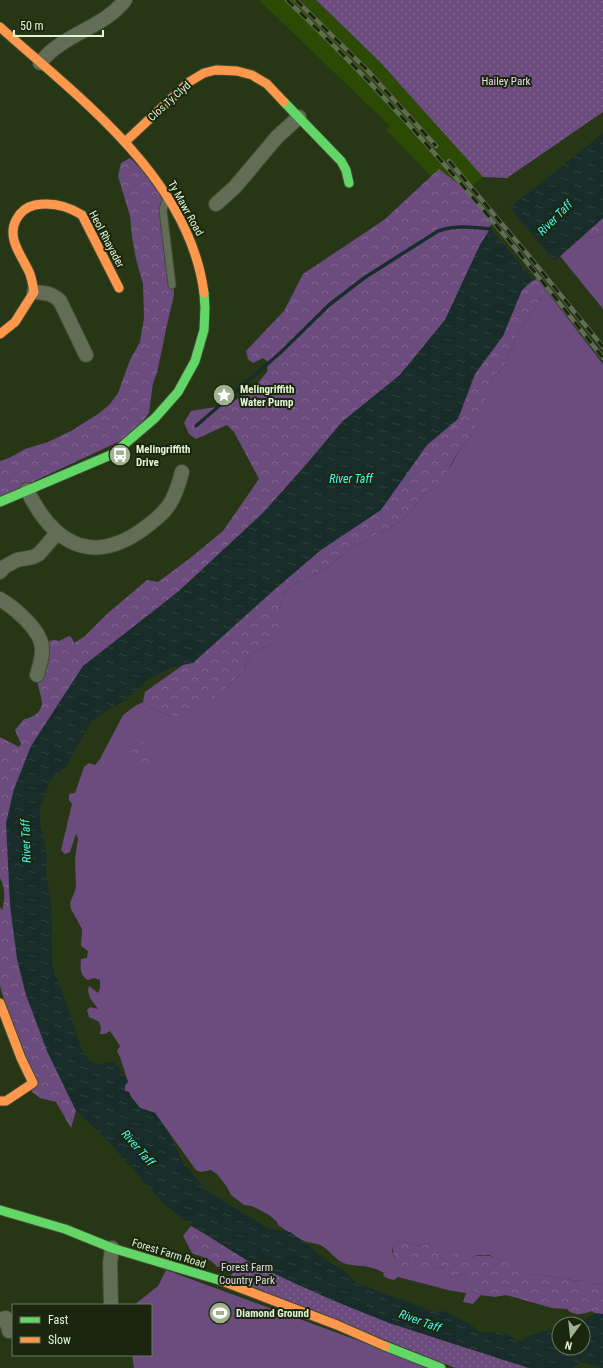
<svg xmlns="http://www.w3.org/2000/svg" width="603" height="1368" font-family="'Roboto Condensed',sans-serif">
<defs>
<pattern id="forest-crowns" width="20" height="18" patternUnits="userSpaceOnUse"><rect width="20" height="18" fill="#6c4c7e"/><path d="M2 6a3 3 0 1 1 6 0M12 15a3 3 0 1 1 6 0" fill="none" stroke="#81668f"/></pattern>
<pattern id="park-dots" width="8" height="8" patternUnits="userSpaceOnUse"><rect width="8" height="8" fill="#6c4c7e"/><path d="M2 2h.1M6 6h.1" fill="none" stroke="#81668f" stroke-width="1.8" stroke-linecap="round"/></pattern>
<pattern id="water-ripples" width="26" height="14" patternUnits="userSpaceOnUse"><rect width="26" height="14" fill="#182d29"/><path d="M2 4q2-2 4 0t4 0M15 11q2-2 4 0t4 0" fill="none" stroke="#2e423d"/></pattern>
</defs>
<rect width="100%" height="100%" fill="#273614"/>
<path fill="#2d4a05" d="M259 0H316L380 62 483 177 463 193 433 178 386 130 390 126Z"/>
<path fill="#6c4c7e" d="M603 234V309L560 256 584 235 591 238Z
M545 289 603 364V1285L535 1274H524L515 1271 506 1263 489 1255H478L471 1258 445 1261 439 1256 430 1243 419 1246 401 1241 394 1244 392 1251 395 1259 415 1263 434 1269 445 1267 448 1275 453 1277 464 1274 468 1279 474 1291 481 1295 473 1304 463 1302 466 1293 452 1291 398 1277 394 1280C390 1279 386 1279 383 1275L384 1273C377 1269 368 1266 361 1266 355 1265 348 1265 343 1263 336 1260 329 1250 322 1246 316 1242 309 1244 302 1240 294 1236 286 1230 278 1225L277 1222 269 1215 252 1206 244 1205 231 1195 227 1187 217 1174 211 1170 201 1172 196 1170 155 1113 140 1108 131 1097 129 1092 125 1091V1085L128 1082 120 1057 117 1051 120 1046 110 1031 105 1034H100L101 1028 99 1022 89 1017 87 1010 90 1007 98 1009 90 998 88 991 89 986 98 993 100 988V980L94 978 88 980C80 975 80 968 81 959L87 958 88 951 81 946 82 929 71 909 70 903 76 888 75 859 78 838 76 834 70 852 65 854 61 850 72 804 69 800V794L75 793 84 767 89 763 95 765 100 759 123 715 135 706 143 702 151 708 171 716 227 687 242 672 251 655 262 648 272 644 279 635V609L285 592 296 583 312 576 328 567 351 548 388 529 405 518 424 494 433 489 452 464 460 449 471 436 493 378 505 365 517 335 541 299Z
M166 1270 433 1368H134L132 1355H151V1305H134L158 1286Z"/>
<path fill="url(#forest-crowns)" d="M130 158 161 189 173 277 174 295 167 325 157 373 153 383 149 413 131 436 0 497V461L9 458 25 449 48 442 71 431 98 414 109 405 118 393 130 360 140 342 144 318 143 284 136 259 132 237 130 216 118 176 121 163Z
M439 169 466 190 494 223 480 245 445 320 400 375 342 422 305 466 263 513 179 591 19 800 80 1105 76 1111 71 1128 56 1102 40 1098 32 1092 0 986V907L2 911C5 899 6 889 0 878V737L19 747 21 744 15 730 24 719C33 718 42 712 42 702 41 694 37 685 37 677 37 672 39 667 40 662 43 652 45 636 59 641L69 636 72 638 74 643 85 636 107 614 147 580 158 582 189 559 223 531 259 479 234 432 227 425 196 439 189 434 184 423 191 411 229 405 257 384 267 372 268 362 263 358 253 363 248 359 246 351 284 311 303 274 384 220Z
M603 203V234L591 238 584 235 583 230Z
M536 277 545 289 541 299 517 335 505 365 493 378 478 421 471 436 460 449 442 480 433 489 424 494 405 518 388 529 351 548 328 567 312 576 296 583 285 592 279 609V635L272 644 262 648 251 655 242 672 227 687 204 705 187 715 171 716 151 708 143 702 145 692 183 665 210 634 522 290Z
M137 741 146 743 152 749V757L145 764 136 766C124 757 127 751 137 741Z
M191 1226 282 1277 298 1285 423 1334 468 1349 489 1351 491 1356 535 1368H467L240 1273C233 1266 227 1265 217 1267 211 1258 201 1257 192 1253L183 1236Z
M401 1241 419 1246 430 1243H440L442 1248 439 1256 445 1261 448 1256C458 1253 462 1251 471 1258 484 1253 495 1256 506 1263 512 1267 516 1271 522 1273 526 1275 530 1274 535 1274L603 1285V1319L592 1311C583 1314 574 1317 567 1309L552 1308 506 1295 495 1297 481 1295 474 1291 469 1286 468 1279 464 1274 453 1277 448 1275 444 1267 434 1269 427 1272 419 1270 415 1263H412L407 1267 401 1266C395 1259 391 1254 394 1244Z"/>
<path fill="url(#park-dots)" d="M316 0H603V112L507 178 483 177 380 62Z
M240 1256 251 1263 298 1285 389 1323 529 1368H455L230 1278Z"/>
<path fill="url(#water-ripples)" d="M603 133V218L522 290 503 336 475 374 458 419 427 445 381 510 321 550 273 591 193 663 173 667 150 678 126 700 111 708 93 720 83 736 66 767 52 778 46 791 40 809V823L47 854 46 872 51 902 52 960 55 975 62 990 82 1050 89 1060 98 1065 107 1062H114L121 1070 128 1082 125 1085V1091L129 1092 131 1097 140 1108 155 1113 168 1132 183 1162 205 1189 261 1224 270 1229 290 1232 308 1245 333 1265 342 1269 357 1283 435 1312 444 1311 470 1324 480 1332 505 1333 518 1341 523 1340 528 1336 559 1327V1348H583V1324H578L595 1313 603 1314V1368L580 1362 573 1368H529L389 1323 332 1300 251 1263 186 1222 162 1202 107 1140 76 1111 47 1051 26 995 17 959 10 905 6 823 14 789 31 746 83 666 179 591 263 513 305 466 342 422 400 375 445 320 480 245 490 229 516 203Z"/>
<path fill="#273614" d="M509 207 556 262 534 281 489 227Z"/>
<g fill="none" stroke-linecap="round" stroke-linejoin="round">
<path stroke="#182d29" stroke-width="3.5" d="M196 426 280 353 329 305 364 278 438 231C455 225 472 227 490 229"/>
<g stroke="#404d33" stroke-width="9">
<path id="lane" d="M166 200 163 210 172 285"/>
</g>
<g stroke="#404d33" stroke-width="16">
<path id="street" d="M40 63C62 34 104 28 125 0
M216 204 235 187 277 137 299 117
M34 292C45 293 52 293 60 301L86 355
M27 490C52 541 89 567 142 530 168 511 174 503 182 472
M0 572 4 567 17 560 33 557 39 554 57 533
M0 599C15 608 41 630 42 648 43 657 39 667 37 675
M111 1305 110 1263 112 1248
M0 1320 6 1318 9 1331"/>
</g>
<g stroke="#404d33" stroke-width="11">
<path id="fast" d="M284 102 341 161 346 170 349 183
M0 502 113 454 155 418 178 392 195 361 204 330 205 308 204 293
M0 1210 65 1229 112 1248 222 1281
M385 1346 441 1368"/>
</g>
<g stroke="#404d33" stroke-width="11">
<path id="slow" d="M0 27C80 99 189 178 204 293
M125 142 189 82 204 73 216 70 237 71 252 75 267 84 284 102
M0 334 15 322 34 292C33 286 32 280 30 274 23 257 6 239 16 220 20 212 26 207 35 205 52 202 68 206 82 215L119 288
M0 1003 21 1058 33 1083 6 1101H0
M222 1281 337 1325 385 1346"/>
</g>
<use href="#lane" stroke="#626d55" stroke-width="7"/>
<use href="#street" stroke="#626d55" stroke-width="14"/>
<use href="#fast" stroke="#63d668" stroke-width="9"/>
<use href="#slow" stroke="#ff974d" stroke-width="9"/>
<g stroke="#606c54" stroke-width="4.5">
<path id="rail" d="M287 0C403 109 505 233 603 358
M296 0 366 69 436 146
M449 161 529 256 603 347"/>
</g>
<use href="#rail" stroke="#1a270e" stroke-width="3" stroke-dasharray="9" stroke-linecap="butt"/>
</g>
<defs>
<g id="sight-disc" transform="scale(1.15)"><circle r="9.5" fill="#a1b291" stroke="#1a270e"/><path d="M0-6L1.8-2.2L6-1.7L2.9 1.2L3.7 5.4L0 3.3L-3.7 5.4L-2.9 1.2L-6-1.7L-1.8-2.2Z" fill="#fff"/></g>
<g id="bus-disc" transform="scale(1.15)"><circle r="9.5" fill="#a1b291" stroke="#1a270e"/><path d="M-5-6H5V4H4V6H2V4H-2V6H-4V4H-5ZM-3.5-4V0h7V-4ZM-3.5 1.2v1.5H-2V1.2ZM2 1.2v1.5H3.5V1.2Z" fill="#fff"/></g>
<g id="stadium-disc" transform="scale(1.15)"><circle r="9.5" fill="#a1b291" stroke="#1a270e"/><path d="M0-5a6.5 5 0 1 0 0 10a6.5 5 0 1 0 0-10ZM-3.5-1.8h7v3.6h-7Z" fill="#fff"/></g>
</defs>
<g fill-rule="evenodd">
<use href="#sight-disc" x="224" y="395"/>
<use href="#bus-disc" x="120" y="455"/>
<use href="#stadium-disc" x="220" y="1313"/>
</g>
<g text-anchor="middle" stroke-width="4" stroke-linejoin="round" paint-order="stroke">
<g font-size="11" fill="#e5d8ef" stroke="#1a270e">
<text x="506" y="85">Hailey Park</text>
<text x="247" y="1271">Forest Farm<tspan x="247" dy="13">Country Park</tspan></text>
</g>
<g font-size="11" fill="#e2f5d5" stroke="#1a270e">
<text transform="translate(169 101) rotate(-42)" y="4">Clos Ty Clyd</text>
<text transform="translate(186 208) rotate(61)" y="4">Ty Mawr Road</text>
<text transform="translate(107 239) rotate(62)" y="4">Heol Rhayader</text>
<text transform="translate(169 1253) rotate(17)" y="4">Forest Farm Road</text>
</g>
<g font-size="11" font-weight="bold" fill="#e2f5d5" stroke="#1a270e" text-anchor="start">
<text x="240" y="393">Melingriffith<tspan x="240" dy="13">Water Pump</tspan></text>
<text x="136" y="453">Melingriffith<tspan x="136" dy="13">Drive</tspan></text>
<text x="236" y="1317">Diamond Ground</text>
</g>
<g font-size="12" font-style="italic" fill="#44f9f3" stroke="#1a270e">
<text transform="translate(555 218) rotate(-45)" y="4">River Taff</text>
<text x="351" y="483">River Taff</text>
<text transform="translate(26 841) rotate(-92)" y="4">River Taff</text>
<text transform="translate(138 1148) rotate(49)" y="4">River Taff</text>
<text transform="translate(420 1321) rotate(20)" y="4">River Taff</text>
</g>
</g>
<rect x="12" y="1304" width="140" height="52" fill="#1a270e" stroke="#6a795e"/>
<rect x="20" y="1317" width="20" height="6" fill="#63d668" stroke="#6a795e"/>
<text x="48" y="1324" font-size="12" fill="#e2f5d5">Fast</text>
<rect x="20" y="1337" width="20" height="6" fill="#ff974d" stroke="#6a795e"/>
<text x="48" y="1344" font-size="12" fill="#e2f5d5">Slow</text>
<g transform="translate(571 1336) rotate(195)"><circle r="19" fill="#1a270e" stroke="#6a795e"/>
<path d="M0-3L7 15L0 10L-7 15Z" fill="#a1b291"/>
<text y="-6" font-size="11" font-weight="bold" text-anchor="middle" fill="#e2f5d5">N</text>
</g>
<path d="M14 30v6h89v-6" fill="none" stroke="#e2f5d5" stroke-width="2"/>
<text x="20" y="30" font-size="12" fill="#e2f5d5" stroke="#1a270e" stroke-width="3" paint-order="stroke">50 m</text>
</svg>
